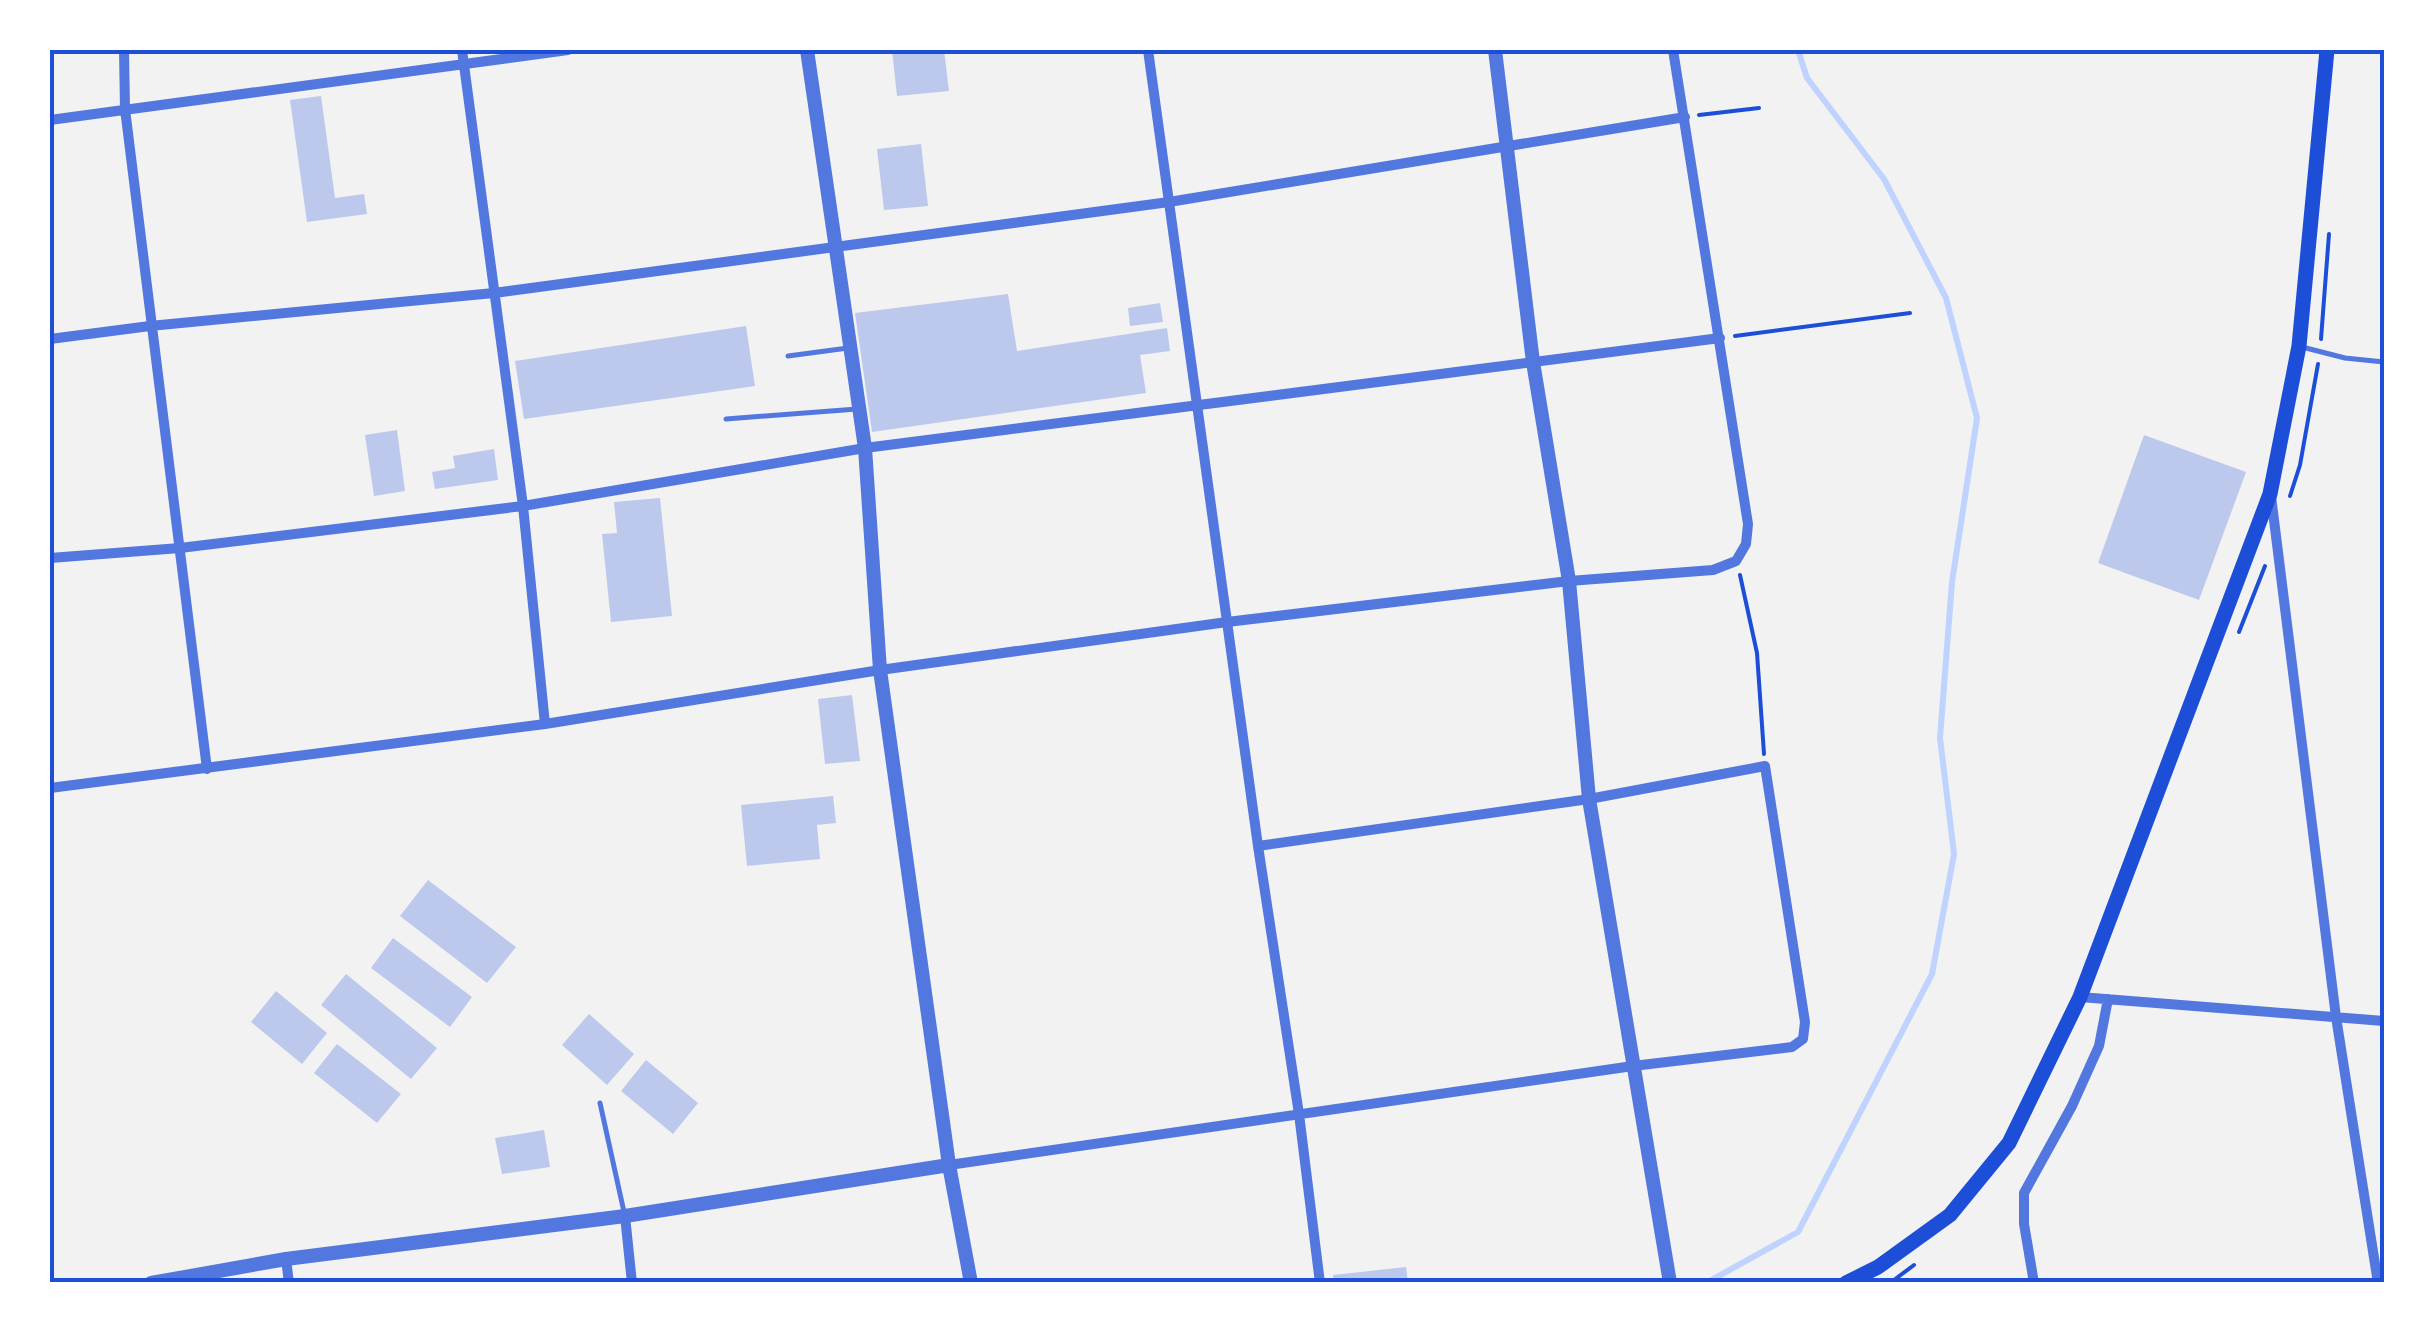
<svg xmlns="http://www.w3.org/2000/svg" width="2434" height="1333" font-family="Arial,sans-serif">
<rect width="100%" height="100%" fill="#f2f2f2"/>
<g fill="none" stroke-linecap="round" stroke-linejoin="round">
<path stroke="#bfd3fe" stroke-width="6" d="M1706 1283 1798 1232 1932 974 1954 854 1940 738 1952 582 1977 418 1946 298 1884 179 1807 78 1798 50"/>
</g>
<path fill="#bdc9ec" d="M892 50H944L949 91 897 96Z
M321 96 335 198 364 194 367 214 307 222 290 100Z
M921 144 928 206 884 210 877 149Z
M1008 294 1017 351 1167 328 1170 351 1140 355 1146 393 872 432 855 313Z
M1160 303 1163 322 1130 326 1128 308Z
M746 326 755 386 524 419 515 361Z
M397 430 405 491 374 496 365 435Z
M2144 435 2246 472 2199 600 2098 563Z
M494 449 498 480 435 489 432 472 455 468 453 456Z
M660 498 672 616 611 622 602 534 617 533 614 502Z
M852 695 860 761 825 764 818 699Z
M833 796 836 823 817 825 820 859 747 866 741 805Z
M428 880 516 947 487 983 400 916Z
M393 938 472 997 450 1027 371 968Z
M346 974 437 1048 411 1079 321 1005Z
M276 991 327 1033 302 1064 251 1022Z
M589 1014 634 1054 607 1085 562 1045Z
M337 1044 401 1094 377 1123 314 1073Z
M646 1060 698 1103 673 1134 621 1091Z
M544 1130 550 1167 502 1174 495 1138Z
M1406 1267 1408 1283H1334L1333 1275Z"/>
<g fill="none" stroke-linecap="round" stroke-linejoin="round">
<path stroke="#1d4ed8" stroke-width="4" d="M1699 115 1759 108
M1735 336 1910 313
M2321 339 2329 234
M2290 496 2300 465 2318 364
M1740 575 1757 653 1764 754
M2239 632 2265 566
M1890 1283 1914 1265"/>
<path stroke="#5277de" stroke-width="5" d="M2302 347 2345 358 2384 362
M788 356 848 348
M726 419 857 409
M600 1103 624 1212"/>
<path stroke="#5277de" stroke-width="10" d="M124 50 125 109 207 769
M462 50 523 506 545 724
M1148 50 1258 846 1299 1114 1320 1283
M50 120 568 50
M50 339 150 326 494 293 1169 202 1685 117
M2271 496 2336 1017 2378 1283
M50 558 180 548 523 506 865 448 1720 338
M50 788 545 724 880 670 1227 622 1569 581 1713 570 1736 561 1746 544 1748 524 1673 50
M2080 997 2384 1021
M949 1165 1633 1066 1792 1047 1803 1039 1805 1022 1765 766 1589 799 1258 846
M625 1216 632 1283
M286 1259 289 1283
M2034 1283 2024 1224V1193L2072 1106 2099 1046 2108 999"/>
<path stroke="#5277de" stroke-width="14" d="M807 50 865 448 880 670 949 1165 971 1283
M1495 50 1533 362 1569 581 1589 799 1670 1283
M151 1283 286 1259 625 1216 949 1165"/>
<path stroke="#1d4ed8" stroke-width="15" d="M1846 1283 1878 1267 1950 1215 2009 1143 2080 997 2270 494 2299 346 2327 50"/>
</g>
<rect width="2434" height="1333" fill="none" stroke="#ffffff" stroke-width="105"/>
<rect x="52" y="52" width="2330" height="1228" fill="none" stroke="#1d4ed8" stroke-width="4"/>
</svg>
